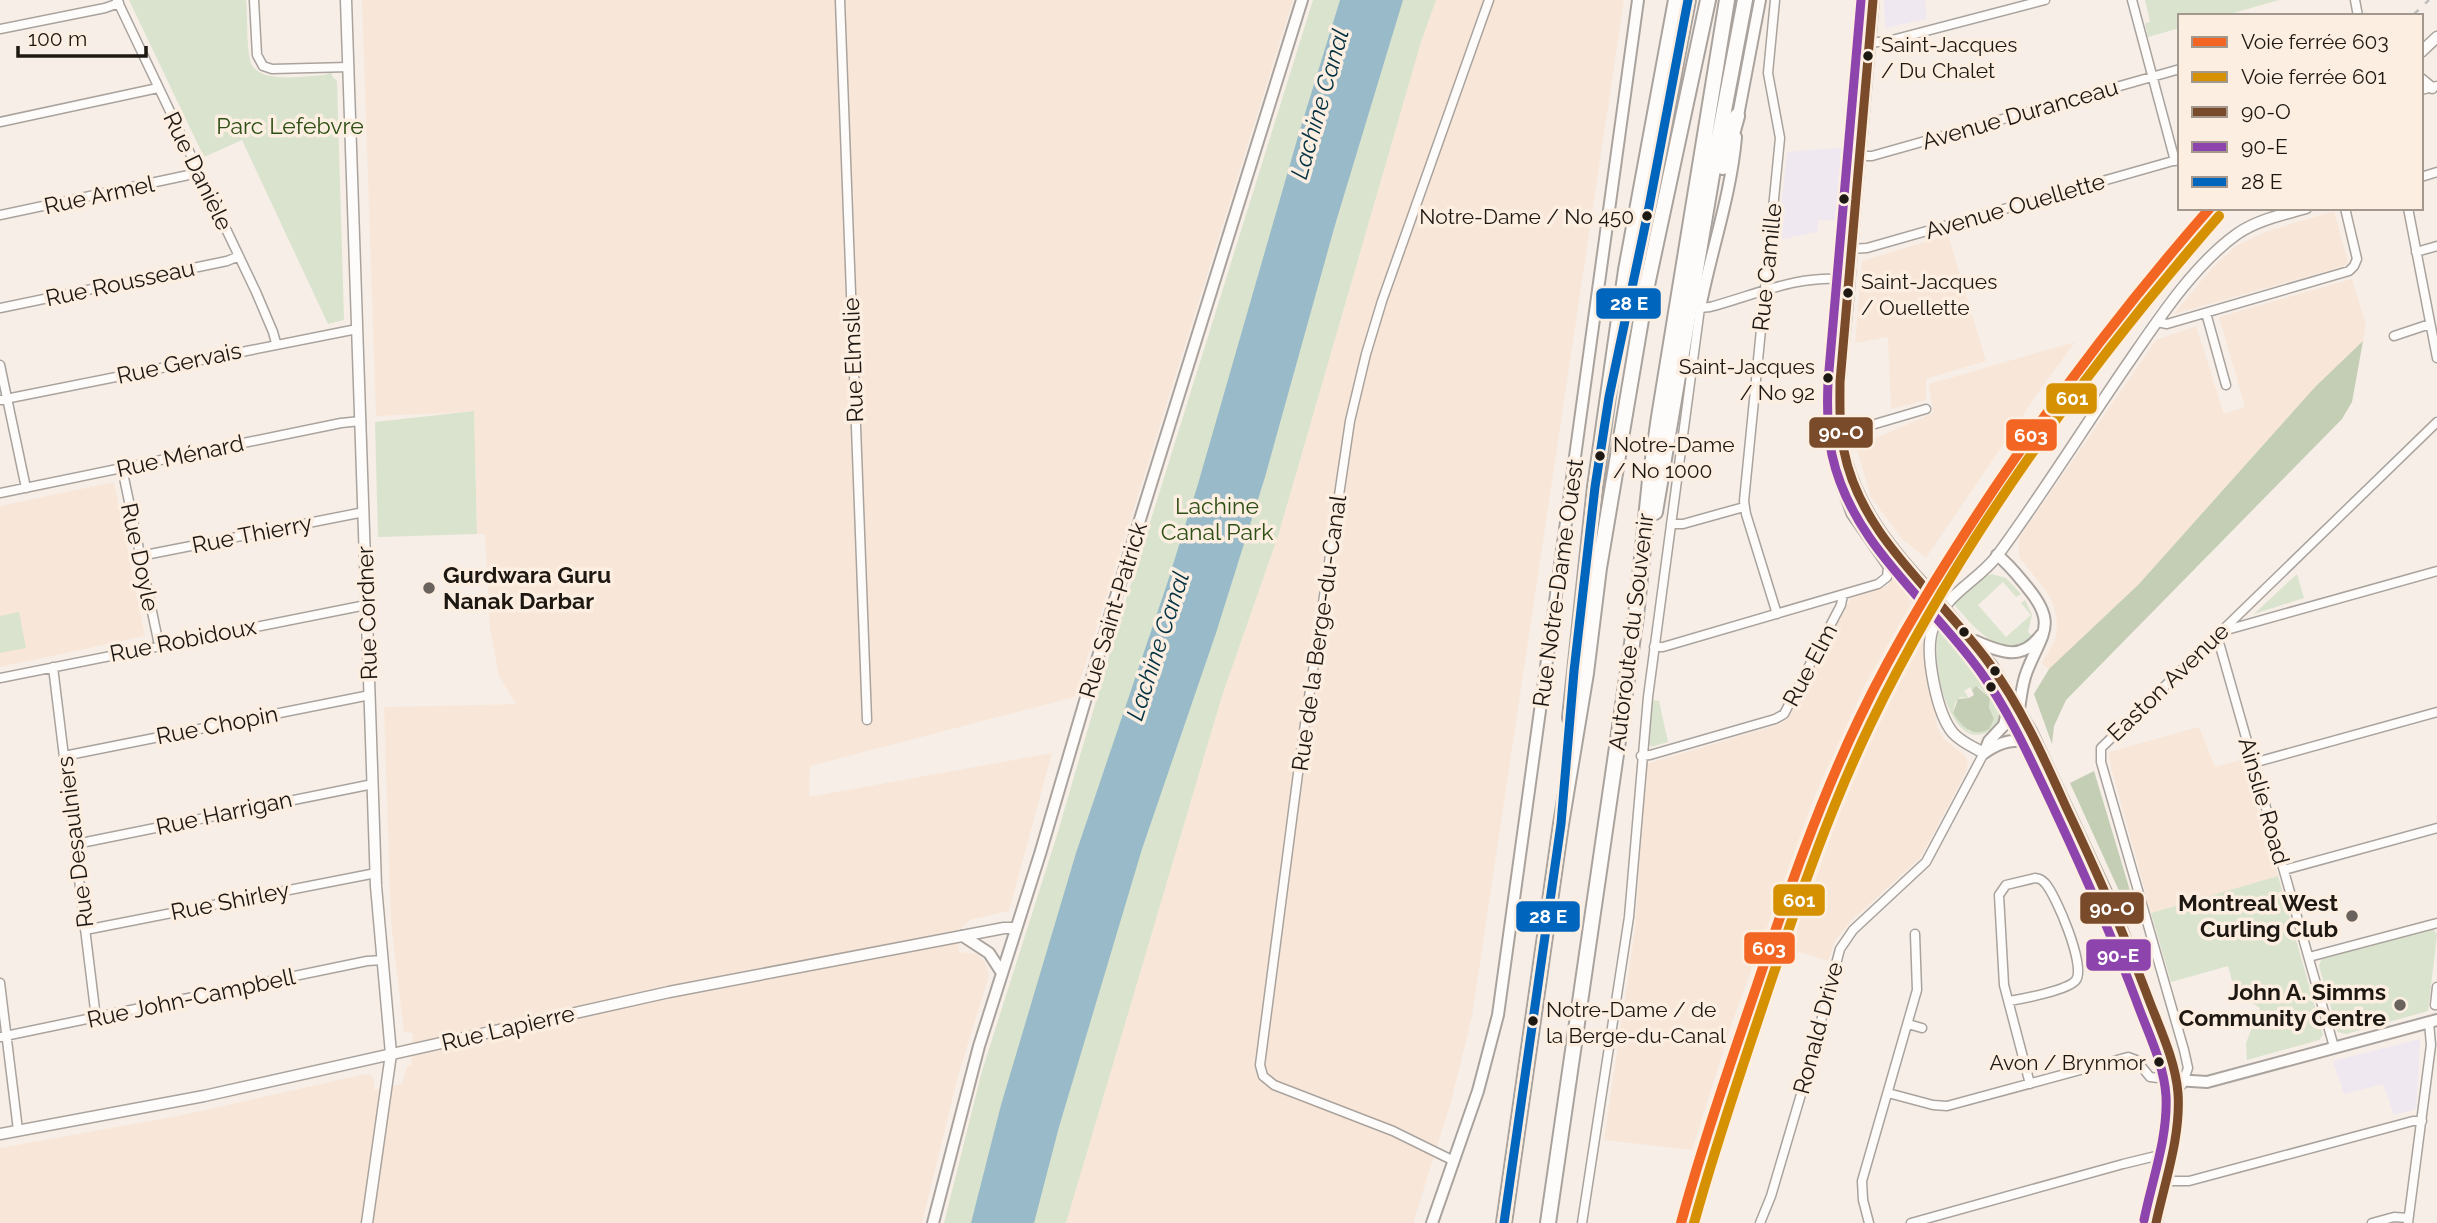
<svg xmlns="http://www.w3.org/2000/svg" width="2437" height="1223" font-family="Raleway,sans-serif">
<rect width="100%" height="100%" fill="#f6eee7"/>
<path fill="#efe8f1" d="M1884 0H1925L1927 19 1885 28Z
M1850 147 1844 221 1819 220 1817 232 1778 240 1787 152Z
M2420 1039 2416 1109 2394 1115 2383 1084 2344 1094 2333 1061Z"/>
<path fill="#f8e7d9" d="M362 0H1293L1075 697 810 766 809 797 1052 753 1009 911 970 920 957 932 959 952 976 954 985 961 989 976 958 1076 922 1223H0V1148L183 1115 365 1074 371 1075 374 1080V1090L402 1084 407 1066 411 1065 413 1033 404 1032 391 923 384 707 516 704 499 676 490 628 485 534H477L474 412 376 416Z
M1436 0H1624L1472 1016 1451 1102 1413 1223H1066L1222 696 1278 536 1421 42Z
M2334 211 2348 262 2344 266 2174 314 2212 268 2236 246 2265 232Z
M1948 235 1986 361 1926 379V400L1891 409 1888 337 1855 343 1862 261Z
M2352 279 2366 325 2363 341 2315 387 2139 584 2049 669 2042 663 2056 638 2057 622 2053 604 2047 592 2019 557V538L2156 340 2196 326 2224 414 2245 407 2219 317Z
M2075 342 2040 390 1926 558 1903 540 1871 497 1857 449 1869 441 1933 413 1929 384Z
M114 482 145 636 0 667V506Z
M1891 563 1917 593 1865 685 1815 795 1732 1023 1692 1150 1604 1140 1635 930 1646 764 1777 725 1788 719 1851 598 1887 586 1893 576Z
M1925 632V660L1938 729 1944 739 1965 756 1968 763 1966 772 1921 857 1850 922 1835 941 1828 961 1790 949 1843 804 1861 760Z
M2199 727 2215 767 2244 759 2278 876 2151 913 2111 767 2109 752Z"/>
<path fill="#dae3cd" fill-rule="evenodd" d="M129 0H246C248 19 246 41 250 60 255 85 305 76 324 75L332 72V76L337 81 344 320 328 324 242 140 204 157Z
M1313 0H1436L1421 42 1278 536 1222 696 1066 1223H944L982 1071 1057 835 1119 622Z
M2145 0H2279L2223 16H2180V28L2148 37 2145 23 2150 22Z
M474 411 477 534 378 537 375 422Z
M1992 574 2006 578 2021 594 2016 597 2003 582 1978 605 2006 637 2031 615 2021 603 2025 600 2032 615 2028 632 2033 637C2005 665 1972 626 1954 604 1963 592 1977 578 1992 574Z
M2297 574 2304 598 2254 614Z
M19 612 26 648 0 653V616Z
M1942 622 1987 681 1984 683 1988 688 1990 687C1994 692 2001 699 2002 706 2005 725 1981 743 1965 731 1941 712 1929 649 1942 622ZM1970 687 1972 690 1979 687 1990 698 1989 706 1994 719 1970 732 1953 713 1955 703 1960 697 1969 698 1964 691Z
M1653 700 1659 701 1668 742 1651 747 1648 743Z
M2278 876 2323 1035 2319 1040 2247 1060 2246 1043 2260 1008 2235 992 2228 966 2171 982 2151 913Z
M2433 928 2437 935 2428 1011 2346 1034 2338 1032 2319 966 2322 958Z"/>
<path fill="#c3ceb4" d="M2363 341 2352 402 2342 419 2066 700 2054 726 2052 744 2034 694 2049 669 2139 584 2315 387Z
M1976 686 1990 698 1989 707 1994 719 1989 729C1973 738 1962 727 1953 713L1958 699 1969 698 1974 695 1972 690Z
M2094 771 2140 924 2125 904 2070 783Z"/>
<path fill="#99bac8" d="M1340 0H1403L1335 225 1265 477 1216 633 1142 849 1059 1127 1034 1223H971L1001 1105 1076 853 1167 584 1198 484 1299 133Z"/>
<g fill="none" stroke-linecap="round" stroke-linejoin="round">
<g stroke="#aaa39d" stroke-width="11">
<path id="minor" d="M117 0 256 292 273 332 276 343
M254 0 257 55 263 66 272 69 349 67
M840 0 867 720
M1775 0 1768 73 1780 138 1744 501 1746 514 1777 614
M2132 0 2175 161
M2355 0 2358 16
M0 29 105 8 119 3
M1869 43 1888 41 2045 0
M2421 90 2437 86
M0 122 158 88
M1859 156H1872L2180 69
M2421 177 2437 172
M2408 208 2437 358
M0 215 198 173
M1850 249 1867 248 2180 159
M2416 252 2437 246
M0 308 227 261 239 256
M2206 313 2226 385
M2157 322 2167 324 2349 271 2354 266 2357 259 2345 208
M2394 336 2430 324
M0 365 26 488
M0 400 357 329
M1841 434 1926 409
M122 468 159 645
M0 493 341 423 361 421
M1671 524H1683L1744 507
M140 556 364 512
M2223 631 2437 571
M2215 637 2220 646 2334 1047
M1654 647H1663L1878 584 1887 577 1888 567 1851 514 1835 470 1826 428 1838 397
M53 667 96 1018
M0 678 366 605
M64 756 370 695
M1641 756 1650 755 1775 719 1784 714 1841 605 1843 595
M2253 763 2437 712
M76 844 373 784
M2284 870 2437 828
M85 930 376 873
M2309 957 2437 923
M0 983 18 1130
M2009 1001C2022 999 2069 990 2076 980 2086 966 2056 895 2045 883 2041 879 2040 879 2035 878L2006 885 1999 895 2004 985 2030 1084
M2435 1005 2437 987
M1908 1024 1922 1028
M0 1037 367 961 383 960
M2182 1085 2188 1068 2184 1050 2101 762V748L2437 422
M1888 1093 1933 1105 1947 1106 2128 1057 2136 1060 2150 1077 2176 1080
M1454 1161 1393 1131 1274 1085 1263 1076 1260 1065 1300 758 1350 421 1366 354 1382 301 1489 0
M2164 1181H2189L2413 1121H2422
M1582 1223 1629 917 1648 697 1700 308 1710 307C1755 295 1801 273 1849 280
M1760 1223 1771 1196 1807 1074 1840 949 1853 930 1926 862 1984 753
M1869 1223 1863 1200 1862 1181 1917 990 1915 934
M1911 1223 2123 1164 2160 1155 2170 1154
M2372 1223 2394 1217 2408 1218
M2408 1223 2431 1045 2429 1022"/>
</g>
<g stroke="#aaa39d" stroke-width="13">
<path id="tertiary" d="M346 0 376 886 391 1054 367 1223
M2421 52 2437 37
M2421 79 2432 88
M1984 753C1973 747 1961 742 1953 733 1937 714 1925 655 1932 631 1943 594 1976 583 1997 556 2044 492 2086 424 2131 359 2160 317 2195 264 2237 234 2257 220 2282 215 2306 208
M0 1134 204 1096 669 992 1004 928H1016"/>
</g>
<g stroke="#aaa39d" stroke-width="14">
<path id="secondary" d="M1873 0C1865 97 1855 195 1848 292 1844 346 1832 404 1845 457 1858 507 1888 545 1922 583
M1737 121 1760 0
M1700 308C1711 251 1731 195 1736 137
M1997 555C2009 564 2018 576 2027 587 2058 624 2042 633 2027 671 2022 683 2021 697 2019 709
M1948 613 1992 666 2031 731 2113 907 2172 1063 2178 1096 2172 1145 2156 1223
M1975 641C2002 652 2021 662 2041 635
M1984 753 1989 741 2004 725 2011 696
M1984 753C2002 740 2015 739 2036 742
M963 936 989 953 1002 973
M2176 1080 2207 1082 2437 1020
M933 1223 979 1046 1040 854 1113 606 1302 0
M1432 1223 1478 1091 1498 1015 1638 0"/>
</g>
<g stroke="#aaa39d" stroke-width="18">
<path id="motorway" d="M1723 167 1737 116
M1631 294 1688 0
M1655 512 1714 163 1745 0
M1570 718 1595 487 1626 270 1676 0
M1504 1223 1561 824 1586 673 1599 568 1646 290 1708 0
M1548 1223 1636 616 1650 480 1659 417 1727 0"/>
</g>
<use href="#minor" stroke="#fefcfb" stroke-width="8"/>
<use href="#tertiary" stroke="#fefcfb" stroke-width="10"/>
<use href="#secondary" stroke="#fefcfb" stroke-width="10"/>
<use href="#motorway" stroke="#fefcfb" stroke-width="14"/>
<path stroke="#bfbdbb" stroke-width="2.5" stroke-dasharray="9 9" stroke-linecap="butt" d="M2412 16 2429 0
M1687 1223C1709 1143 1736 1064 1762 985 1791 900 1819 816 1857 735 1894 655 1940 581 1988 508 2058 403 2133 302 2217 208"/>
<g stroke="#aaa39d" stroke-width="14" stroke-linecap="butt">
<path id="secondary-bridge" d="M1922 583 1948 613"/>
</g>
<use href="#secondary-bridge" stroke="#fefcfb" stroke-width="10"/>
<g stroke="#fceee1" stroke-width="14">
<path id="bus-1" d="M1873 0 1840 382C1840 405 1839 428 1844 451 1861 538 1939 594 1989 663 2021 707 2044 758 2066 807 2095 868 2122 929 2146 992 2158 1025 2175 1058 2178 1093 2181 1136 2165 1181 2156 1223"/>
</g>
<g stroke="#fceee1" stroke-width="14">
<path id="bus-2" d="M1861 0 1828 382C1827 406 1827 431 1832 455 1852 545 1929 600 1980 671 2011 714 2032 763 2055 811 2084 873 2112 936 2136 1000 2147 1031 2164 1063 2166 1096 2168 1138 2152 1180 2144 1220"/>
</g>
<g stroke="#fceee1" stroke-width="14">
<path id="bus-3" d="M1504 1223 1561 824 1574 671 1595 487 1609 397 1649 207 1688 0"/>
</g>
<use href="#bus-1" stroke="#7a4b2a" stroke-width="9"/>
<use href="#bus-2" stroke="#8e44ad" stroke-width="9"/>
<use href="#bus-3" stroke="#0065bd" stroke-width="9"/>
<g stroke="#fceee1" stroke-width="16">
<path id="rail-1" d="M1681 1223C1703 1143 1730 1064 1757 985 1787 895 1818 805 1859 719 1897 639 1945 563 1994 489 2060 391 2132 297 2210 208"/>
</g>
<g stroke="#fceee1" stroke-width="16">
<path id="rail-2" d="M1694 1223C1716 1143 1743 1065 1769 987 1799 898 1830 808 1871 723 1958 543 2088 366 2219 216"/>
</g>
<use href="#rail-1" stroke="#f26522" stroke-width="10"/>
<use href="#rail-2" stroke="#d69103" stroke-width="10"/>
</g>
<g fill="#1e1812" stroke="#fceee1" stroke-width="2.5">
<circle cx="1868" cy="56" r="6"/>
<circle cx="1844" cy="199" r="6"/>
<circle cx="1647" cy="216" r="6"/>
<circle cx="1848" cy="293" r="6"/>
<circle cx="1828" cy="378" r="6"/>
<circle cx="1600" cy="456" r="6"/>
<circle cx="1964" cy="632" r="6"/>
<circle cx="1995" cy="671" r="6"/>
<circle cx="1991" cy="687" r="6"/>
<circle cx="1533" cy="1021" r="6"/>
<circle cx="2159" cy="1062" r="6"/>
</g>
<g fill="#6a635d" stroke="#fceee1" stroke-width="2.5">
<circle cx="429" cy="588" r="7"/>
<circle cx="2352" cy="916" r="7"/>
<circle cx="2400" cy="1005" r="7"/>
</g>
<g text-anchor="middle" stroke-width="7" stroke-linejoin="round" paint-order="stroke">
<g font-size="21" fill="#1e1812" stroke="#fceee1" text-anchor="start">
<text x="1881" y="52">Saint-Jacques<tspan x="1881" dy="26">/ Du Chalet</tspan></text>
<text x="1634" y="224" text-anchor="end">Notre-Dame / No 450</text>
<text x="1861" y="289">Saint-Jacques<tspan x="1861" dy="26">/ Ouellette</tspan></text>
<text x="1815" y="374" text-anchor="end">Saint-Jacques<tspan x="1815" dy="26">/ No 92</tspan></text>
<text x="1613" y="452">Notre-Dame<tspan x="1613" dy="26">/ No 1000</tspan></text>
<text x="1546" y="1017">Notre-Dame / de<tspan x="1546" dy="26">la Berge-du-Canal</tspan></text>
<text x="2146" y="1070" text-anchor="end">Avon / Brynmor</text>
</g>
<g font-size="23" fill="#1e1812" stroke="#fceee1">
<text transform="translate(2020 114) rotate(-16)" y="8">Avenue Duranceau</text>
<text transform="translate(198 171) rotate(64)" y="8">Rue Danièle</text>
<text transform="translate(99 195) rotate(-12)" y="8">Rue Armel</text>
<text transform="translate(2015 206) rotate(-16)" y="8">Avenue Ouellette</text>
<text transform="translate(1767 267) rotate(-84)" y="8">Rue Camille</text>
<text transform="translate(120 283) rotate(-12)" y="8">Rue Rousseau</text>
<text transform="translate(853 360) rotate(-92)" y="8">Rue Elmslie</text>
<text transform="translate(179 363) rotate(-12)" y="8">Rue Gervais</text>
<text transform="translate(180 456) rotate(-12)" y="8">Rue Ménard</text>
<text transform="translate(252 534) rotate(-11)" y="8">Rue Thierry</text>
<text transform="translate(140 557) rotate(78)" y="8">Rue Doyle</text>
<text transform="translate(1558 583) rotate(-82)" y="8">Rue Notre-Dame Ouest</text>
<text transform="translate(1113 610) rotate(-73)" y="8">Rue Saint-Patrick</text>
<text transform="translate(367 613) rotate(-92)" y="8">Rue Cordner</text>
<text transform="translate(1631 632) rotate(-83)" y="8">Autoroute du Souvenir</text>
<text transform="translate(1319 633) rotate(-82)" y="8">Rue de la Berge-du-Canal</text>
<text transform="translate(183 640) rotate(-11)" y="8">Rue Robidoux</text>
<text transform="translate(1810 665) rotate(-62)" y="8">Rue Elm</text>
<text transform="translate(2168 682) rotate(-44)" y="8">Easton Avenue</text>
<text transform="translate(217 725) rotate(-11)" y="8">Rue Chopin</text>
<text transform="translate(2264 801) rotate(74)" y="8">Ainslie Road</text>
<text transform="translate(224 813) rotate(-12)" y="8">Rue Harrigan</text>
<text transform="translate(75 842) rotate(-97)" y="8">Rue Desaulniers</text>
<text transform="translate(230 901) rotate(-11)" y="8">Rue Shirley</text>
<text transform="translate(191 998) rotate(-12)" y="8">Rue John-Campbell</text>
<text transform="translate(508 1028) rotate(-13)" y="8">Rue Lapierre</text>
<text transform="translate(1818 1028) rotate(-75)" y="8">Ronald Drive</text>
</g>
<g font-size="23" fill="#2d4e14" stroke="#fceee1">
<text x="290" y="134">Parc Lefebvre</text>
<text x="1217" y="514">Lachine<tspan x="1217" dy="26">Canal Park</tspan></text>
</g>
<g font-size="23" font-weight="bold" fill="#1e1812" stroke="#fceee1" text-anchor="end">
<text x="443" y="583" text-anchor="start">Gurdwara Guru<tspan x="443" dy="26">Nanak Darbar</tspan></text>
<text x="2338" y="911">Montreal West<tspan x="2338" dy="26">Curling Club</tspan></text>
<text x="2386" y="1000">John A. Simms<tspan x="2386" dy="26">Community Centre</tspan></text>
</g>
<g font-size="24" font-style="italic" fill="#023242" stroke="#fceee1">
<text transform="translate(1320 104) rotate(-74)" y="8">Lachine Canal</text>
<text transform="translate(1158 646) rotate(-72)" y="8">Lachine Canal</text>
</g>
</g>
<g stroke="#fceee1" stroke-width="2.5">
<rect x="1595" y="287" width="67" height="33" rx="7" fill="#0065bd"/>
<rect x="2045" y="382" width="53" height="33" rx="7" fill="#d69103"/>
<rect x="1808" y="416" width="66" height="33" rx="7" fill="#7a4b2a"/>
<rect x="2005" y="418" width="53" height="34" rx="7" fill="#f26522"/>
<rect x="1772" y="883" width="54" height="34" rx="7" fill="#d69103"/>
<rect x="2079" y="891" width="66" height="34" rx="7" fill="#7a4b2a"/>
<rect x="1515" y="900" width="66" height="33" rx="7" fill="#0065bd"/>
<rect x="1743" y="931" width="53" height="34" rx="7" fill="#f26522"/>
<rect x="2085" y="938" width="67" height="34" rx="7" fill="#8e44ad"/>
</g>
<g font-size="19" text-anchor="middle" font-weight="bold" fill="#fff">
<text x="1629" y="310">28 E</text>
<text x="2072" y="405">601</text>
<text x="1841" y="439">90-O</text>
<text x="2031" y="442">603</text>
<text x="1799" y="907">601</text>
<text x="2112" y="915">90-O</text>
<text x="1548" y="923">28 E</text>
<text x="1769" y="955">603</text>
<text x="2118" y="962">90-E</text>
</g>
<rect x="2178" y="14" width="245" height="196" fill="#fceee1" stroke="#a3988e" stroke-width="2"/>
<rect x="2192" y="37" width="35" height="10" fill="#f26522" stroke="#a3988e" stroke-width="2"/>
<text x="2241" y="49" font-size="21" fill="#1e1812">Voie ferrée 603</text>
<rect x="2192" y="72" width="35" height="10" fill="#d69103" stroke="#a3988e" stroke-width="2"/>
<text x="2241" y="84" font-size="21" fill="#1e1812">Voie ferrée 601</text>
<rect x="2192" y="107" width="35" height="10" fill="#7a4b2a" stroke="#a3988e" stroke-width="2"/>
<text x="2241" y="119" font-size="21" fill="#1e1812">90-O</text>
<rect x="2192" y="142" width="35" height="10" fill="#8e44ad" stroke="#a3988e" stroke-width="2"/>
<text x="2241" y="154" font-size="21" fill="#1e1812">90-E</text>
<rect x="2192" y="177" width="35" height="10" fill="#0065bd" stroke="#a3988e" stroke-width="2"/>
<text x="2241" y="189" font-size="21" fill="#1e1812">28 E</text>
<path d="M18 46v10h128v-10" fill="none" stroke="#1e1812" stroke-width="3.5"/>
<text x="28" y="46" font-size="21" fill="#1e1812" stroke="#fceee1" stroke-width="5" paint-order="stroke">100 m</text>
</svg>
